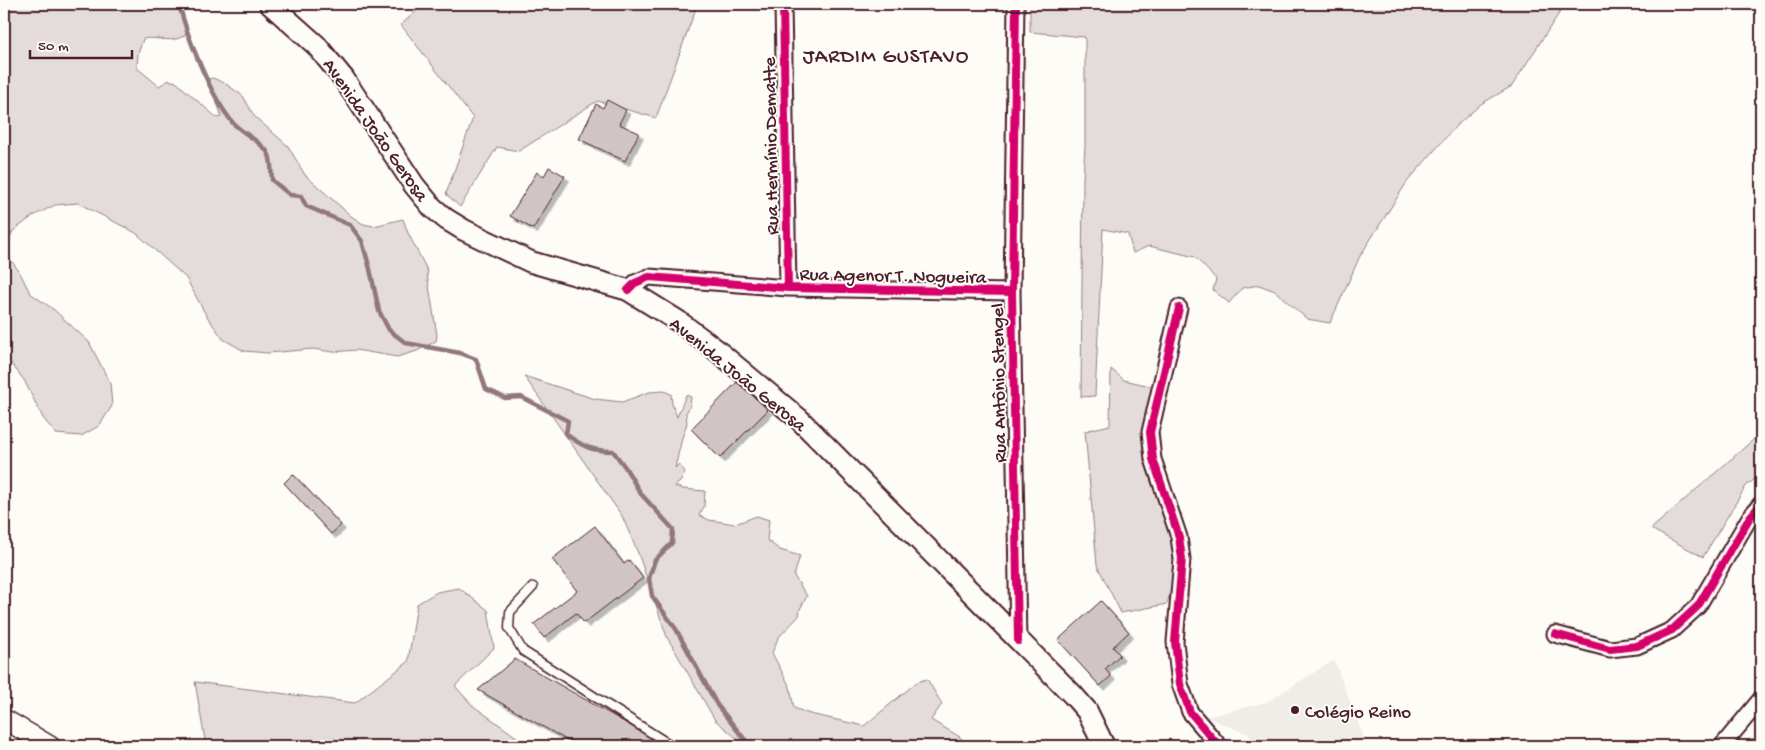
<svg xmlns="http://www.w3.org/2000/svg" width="1765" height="750" font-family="'Gochi Hand',sans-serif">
<defs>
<filter id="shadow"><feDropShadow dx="4.5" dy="4.5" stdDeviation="0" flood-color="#0004"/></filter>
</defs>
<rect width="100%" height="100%" fill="#fdfcf7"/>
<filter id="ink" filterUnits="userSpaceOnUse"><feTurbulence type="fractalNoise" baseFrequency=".02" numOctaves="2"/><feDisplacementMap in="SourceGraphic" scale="10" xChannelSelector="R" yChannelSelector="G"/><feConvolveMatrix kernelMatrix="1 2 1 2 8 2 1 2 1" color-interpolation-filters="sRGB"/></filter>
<g filter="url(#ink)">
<path fill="#f0ece8" d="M1334 660 1367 746H1259L1248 734 1206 717 1267 702Z"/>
<path fill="#e3dcda" stroke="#967e82" d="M4 4H175L182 17 186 34C174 45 157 36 143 39L138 54 137 68 159 86 169 80 176 82 217 118 221 117 220 111 207 79 213 78 226 84 243 96 254 116 288 146 305 175 351 216 363 224 374 226 403 219 408 233 428 272 427 274 437 335 436 341 417 351 397 357 356 350 333 352 313 349 268 353 244 351 223 339 206 315 186 278 136 233 78 203 55 205 33 216 13 231 4 249Z
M424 4H706L696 8 656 118 597 101 519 151 497 147 460 207 446 194 473 118 401 25Z
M1030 4H1565L1512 86 1481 104 1455 127 1407 182 1360 256 1330 323 1307 319 1275 291 1259 285 1242 288 1229 303 1213 290 1216 279 1195 257 1149 246 1133 253 1128 234 1103 229 1095 396 1081 397 1083 178 1085 146V37L1030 32Z
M4 251 19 271 30 293 53 309 89 342 110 383 112 406 99 426 81 436 56 434 43 418 24 380 4 354Z
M1111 369 1124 380 1155 387 1146 430 1175 558 1173 583 1167 604 1121 613 1097 565 1085 431 1110 425Z
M524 376 595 399 622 402 649 392 664 391 671 394 672 404 677 417 686 395 691 397 690 406 686 413 687 423 682 438 675 468 679 464 685 472 681 481 675 486 683 489 705 491 704 507 699 515 709 520 735 524 757 516 769 520 767 540 780 550 800 556 794 576 807 596 800 609 799 616 778 638 772 653 790 687 794 708 810 714 864 726 917 682 927 679 942 704 931 720 960 737 966 746H746L715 720 667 637 638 553 622 516Z
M1761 433V474L1746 486 1703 557 1651 529Z
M459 588 488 610 494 648 455 686 472 705 529 746H206L195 682 355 703 408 662 417 604 437 592Z"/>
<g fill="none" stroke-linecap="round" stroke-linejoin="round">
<path stroke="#91777b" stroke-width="4.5" d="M179 4C188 39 210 95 233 123 243 134 260 140 268 153 272 159 271 172 272 180L290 195 301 196 306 206 350 225 362 241 370 269 379 311 389 330 406 343 460 353 476 359 486 389 505 398 521 397 568 421 566 434C583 447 592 451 613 451L625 467 641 494 673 529 672 543 655 560 649 578 652 596 676 629 717 705 750 746"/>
</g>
<path fill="#d0c5c4" stroke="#4a1f2b" filter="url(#shadow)" d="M607 100 626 110 619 124 639 133 625 161 579 139 596 104 603 108Z
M549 167 565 176 533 229 510 216 537 172 544 176Z
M738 381 768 410 720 458 691 429Z
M293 474 341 525 331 534 284 483Z
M595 526 624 564 629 560 643 578 584 623 576 613 544 638 534 624 577 591 552 559Z
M1101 601 1129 632 1113 647 1120 655 1105 669 1111 676 1100 686 1058 640Z
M515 659 657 741 654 746H577L478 690Z"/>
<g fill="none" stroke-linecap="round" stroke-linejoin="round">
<g stroke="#4a1f2b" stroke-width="11">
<path id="service" d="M533 587 510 612 509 628 523 651 672 746"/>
</g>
<g stroke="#4a1f2b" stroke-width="19">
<path id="minor" d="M783 4 788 288
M1016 4 1012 292 1018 641
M628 290 635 283 649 277 788 288 1012 292
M1179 308 1150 432 1153 459 1179 537 1182 559 1175 642 1180 684 1190 712 1219 746
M1555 634 1610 649 1637 646 1672 630 1698 606 1750 517 1761 504
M1722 746 1761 699"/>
</g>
<g stroke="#4a1f2b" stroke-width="22">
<path id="tertiary" d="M4 719 50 746"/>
</g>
<g stroke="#4a1f2b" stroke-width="24">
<path id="secondary" d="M270 4 316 45 344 79 414 185 432 207 446 219 464 230 531 262 628 290 678 321 714 348 799 419 1073 695 1087 711 1104 746"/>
</g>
<use href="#service" stroke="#fdfcf7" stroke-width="8"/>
<use href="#minor" stroke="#fdfcf7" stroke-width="15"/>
<use href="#tertiary" stroke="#fdfcf7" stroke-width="19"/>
<use href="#secondary" stroke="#fdfcf7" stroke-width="20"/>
<g stroke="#fdfcf7" stroke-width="11">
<path id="cycleway" d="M783 4 788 288
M1016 4 1012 292 1018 641
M628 290 635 283 649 277 788 288 1012 292
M1179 308 1150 432 1153 459 1179 537 1182 559 1175 642 1180 684 1190 712 1219 746
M1555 634 1610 649 1637 646 1672 630 1698 606 1750 517 1761 504"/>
</g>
<use href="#cycleway" stroke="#d6006c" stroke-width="8"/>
</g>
</g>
<circle fill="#4a1f2b" stroke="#fdfcf7" stroke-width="2" cx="1295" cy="710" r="5"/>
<g text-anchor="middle" stroke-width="4" stroke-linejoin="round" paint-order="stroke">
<g font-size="19" fill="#4a1f2b" stroke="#fdfcf7">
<text transform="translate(377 129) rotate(55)" y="7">Avenida João Gerosa</text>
<text transform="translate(769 146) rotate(-91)" y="7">Rua Hermínio Dematte</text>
<text transform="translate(893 274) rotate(1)" y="7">Rua Agenor T. Nogueira</text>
<text transform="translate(739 373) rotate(39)" y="7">Avenida João Gerosa</text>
<text transform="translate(997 383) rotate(-91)" y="7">Rua Antônio Stengel</text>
</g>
<g font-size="19" fill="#4a1f2b" stroke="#fdfcf7" text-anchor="start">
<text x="1305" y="717">Colégio Reino</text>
</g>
<g font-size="21" letter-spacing="1" fill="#4a1f2b" stroke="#fdfcf7">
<text x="886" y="62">JARDIM GUSTAVO</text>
</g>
</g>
<rect width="1765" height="750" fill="none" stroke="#fdfcf7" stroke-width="20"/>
<rect x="10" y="10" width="1745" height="730" fill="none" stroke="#4a1f2b" stroke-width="2" filter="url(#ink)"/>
<path d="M30 50v8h102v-8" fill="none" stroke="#4a1f2b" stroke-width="2.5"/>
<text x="38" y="50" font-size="15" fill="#4a1f2b" stroke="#fdfcf7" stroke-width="4" paint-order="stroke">50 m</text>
</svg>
